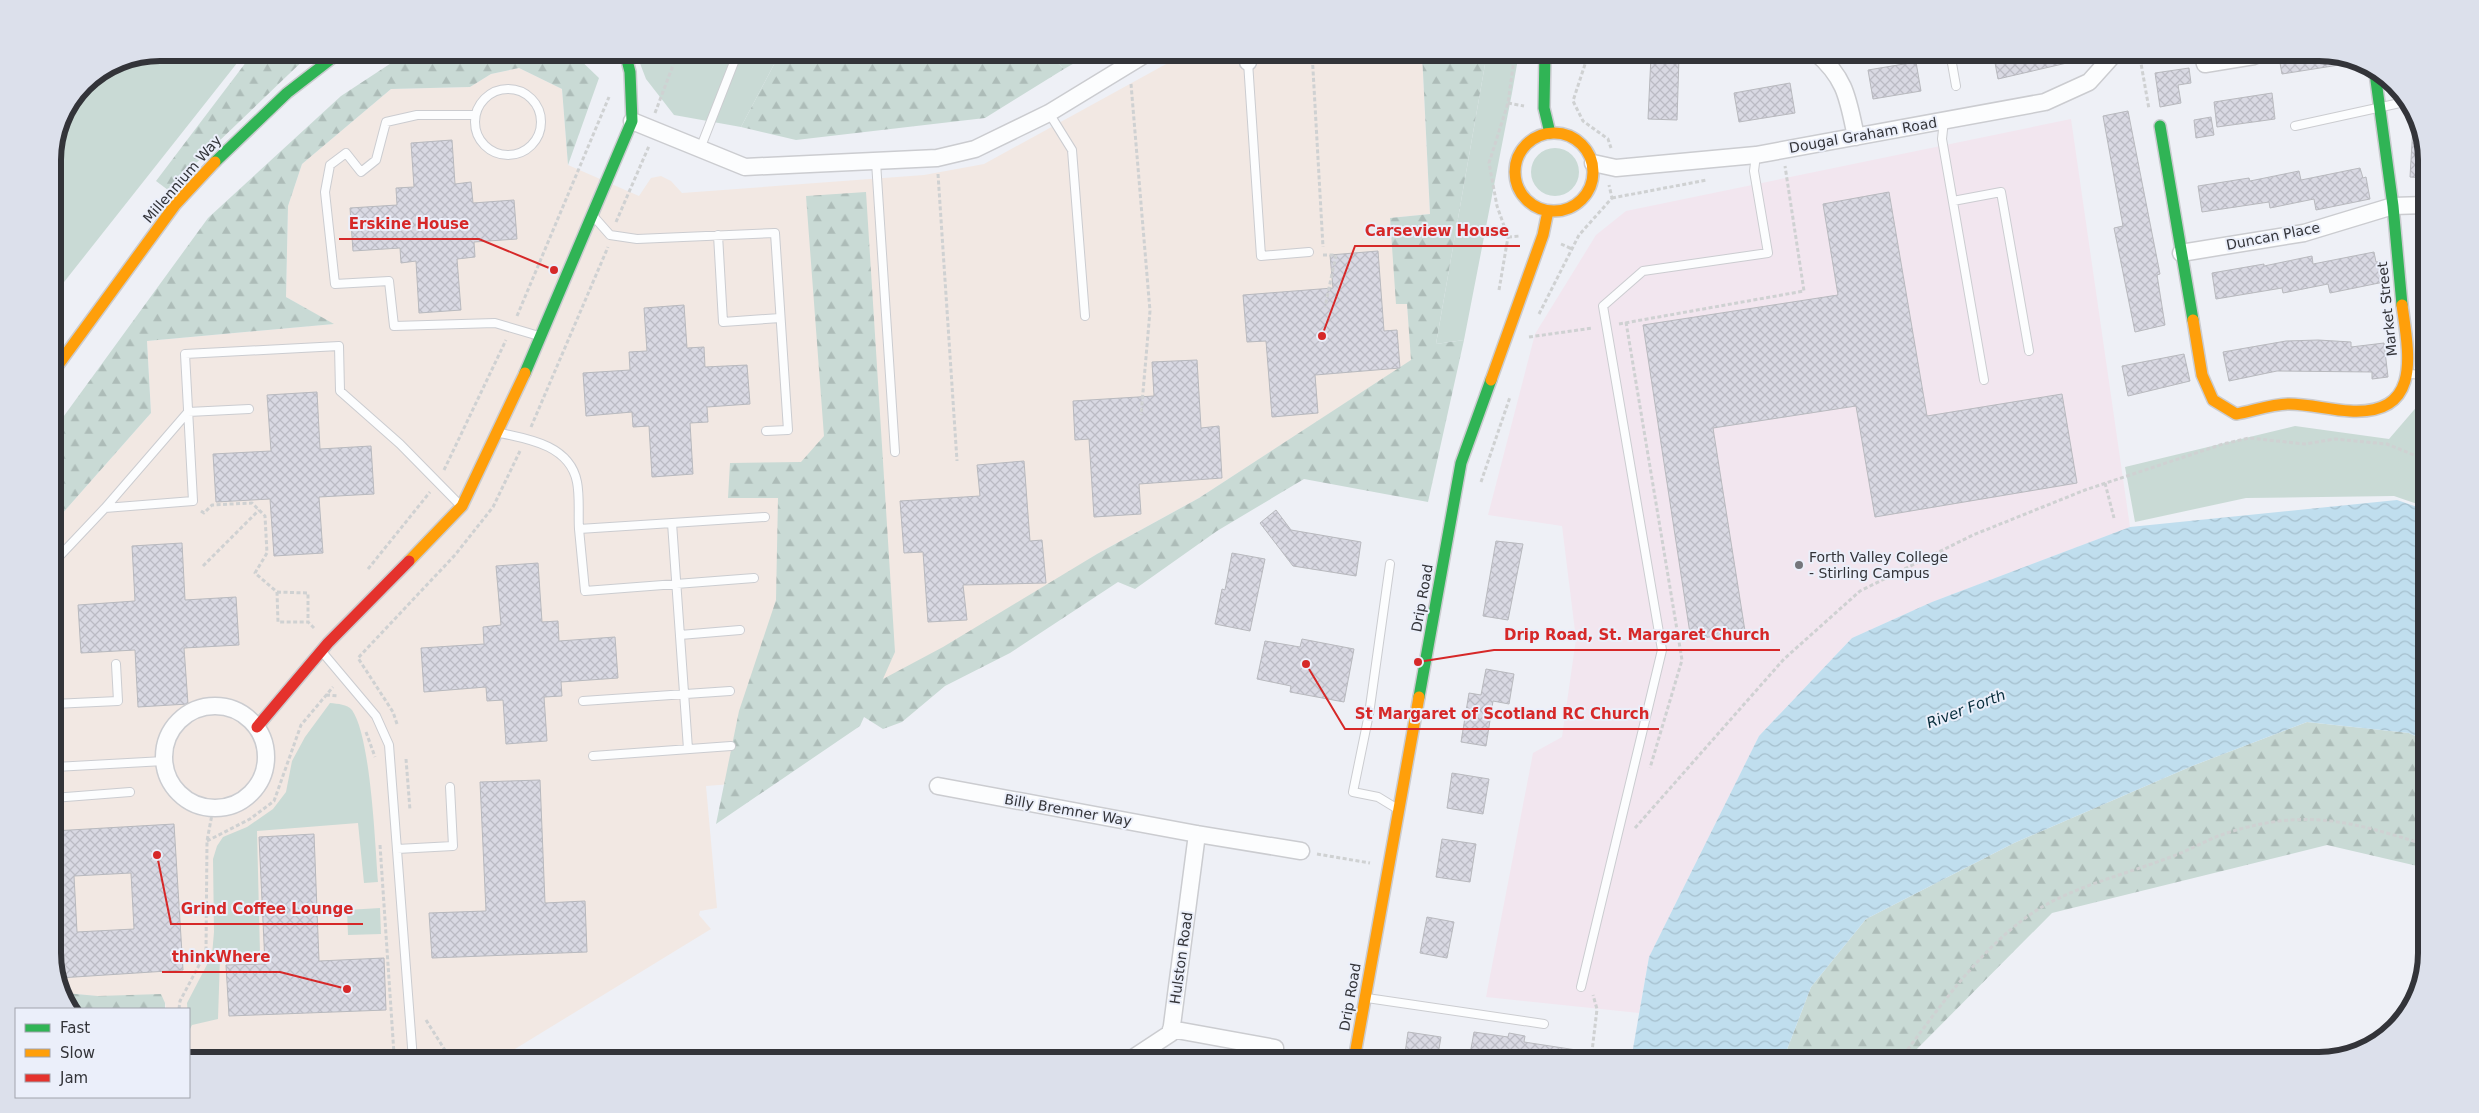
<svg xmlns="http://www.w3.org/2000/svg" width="2479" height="1113" font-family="'DejaVu Sans',sans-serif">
<defs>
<pattern id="forest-firs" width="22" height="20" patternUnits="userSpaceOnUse" patternTransform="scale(1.25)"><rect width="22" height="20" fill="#c9dad5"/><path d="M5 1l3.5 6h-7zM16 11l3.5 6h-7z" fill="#adbcb8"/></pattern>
<pattern id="water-waves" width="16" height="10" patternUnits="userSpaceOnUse" patternTransform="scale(1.25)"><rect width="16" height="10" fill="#c0deee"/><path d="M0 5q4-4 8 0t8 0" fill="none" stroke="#a5bfcd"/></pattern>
<pattern id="building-cross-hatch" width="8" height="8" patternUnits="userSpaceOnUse" patternTransform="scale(1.25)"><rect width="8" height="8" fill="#d9d9e3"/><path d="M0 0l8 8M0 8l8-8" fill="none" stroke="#bbbbc4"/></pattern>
</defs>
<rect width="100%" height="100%" fill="#eef0f6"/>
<path fill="#f2e8e3" d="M1255 52 1422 53 1430 214 1391 218 1397 304 1407 303 1412 360 1199 498 1097 554 745 783 706 786 717 908 700 911 699 915 711 929 497 1060H189V1009H166L165 1003 65 993 53 960V524L151 413 147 341 333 324 286 297 288 206 302 164 391 89 470 87 491 74 519 68 562 89 568 165 639 196 651 178 661 176 671 181 682 193 924 175 984 164 1168 63 1194 61 1215 64Z"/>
<path fill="#f2e6ef" d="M2071 119 2130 527 1932 602 1852 638 1759 736 1649 957 1639 1013 1486 997 1533 753 1562 737 1576 639 1562 526 1488 515 1535 334 1596 235 1626 211Z"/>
<path fill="#c9dad5" d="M160 53H245L53 296V154L63 113 84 84 119 61Z
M636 53H780L741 127 674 115 646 79Z
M786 53H845L823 56Z
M1047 53H1092L1064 69Z
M1487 53H1519L1512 93 1464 340 1436 344Z
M1531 172a24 24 0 1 1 48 0a24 24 0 1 1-48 0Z
M2426 396V507L2394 496 2246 498 2135 522 2125 467 2295 426 2389 439Z
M330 703C338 704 347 704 352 710 371 737 375 845 378 882L364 883 358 823 257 831 260 954 220 957 218 1019 192 1025 189 1031 187 1003 212 955 214 932 213 859 217 846 223 837 247 827 273 809 286 792 292 761 305 737Z
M380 908 381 934 348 935 347 910Z"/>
<path fill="url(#forest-firs)" d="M408 52 573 53 599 78 568 165 562 89 519 68 491 74 470 87 391 89 302 164 288 206 286 297 334 324 147 341 151 413 53 524V431L208 218 341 96Z
M845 52 1047 53 1064 69 985 118 796 140 741 127 780 53 823 56Z
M253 53H311L168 190 156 181Z
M1422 53H1487L1436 344 1464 340 1428 502 1304 479 1217 531 1135 589 1118 582 1010 653 945 686 902 722 883 729 864 717 860 726 716 824 739 711 776 600 778 498H728L730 463 801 462 824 436 806 196 866 192 895 652 883 679 943 647 1097 554 1199 498 1411 360 1407 304H1396L1390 218 1430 214Z
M2307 722 2409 733 2426 741V868L2327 845 2052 913 1906 1060H1783L1811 987 1866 919 2014 843 2192 766Z
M65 993 98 996 161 994 165 1003V1009H71Z"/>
<path fill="url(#water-waves)" d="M2397 500 2426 510V741L2409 733 2307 722 2192 766 2014 843 1866 919 1811 987 1783 1060H1631L1649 957 1759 736 1852 638 1932 602 2130 527Z"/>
<path fill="url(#building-cross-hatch)" stroke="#b8b9be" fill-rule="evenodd" d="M1993 52H2083L2084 59 1998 79Z
M2278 52H2319L2358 60V62L2282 74Z
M1651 56 1679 57 1677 120 1648 119Z
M1916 62 1921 91 1873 99 1868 70Z
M2189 68 2191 83 2178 85 2181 103 2160 107 2155 73Z
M1790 83 1795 113 1739 122 1734 93Z
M2272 93 2275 119 2217 127 2214 102Z
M2128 111 2160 274 2157 275 2165 325 2135 332 2114 228 2123 226 2103 116Z
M2211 117 2214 135 2196 138 2194 120Z
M2413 126H2417L2426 154V178L2410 177Z
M452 140 455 184 471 182 473 203 514 200 517 239 474 242 475 257 457 259 461 310 419 313 416 261 401 263 400 248 353 251 350 208 397 205 396 188 414 187 411 143Z
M2360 168 2363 178 2366 177 2370 199 2316 210 2314 199 2270 208 2269 202 2202 212 2198 186 2249 178 2250 181 2299 171 2301 180Z
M1889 192 1927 416 2062 394 2077 483 1875 517 1856 406 1713 428 1745 631 1691 640 1643 325 1838 295 1823 204Z
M1378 251 1384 331 1397 330 1400 368 1315 375 1318 413 1272 417 1266 341 1247 342 1243 295 1333 288 1330 255Z
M2374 252 2376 262 2380 261 2384 282 2330 293 2328 284 2283 293 2282 288 2216 299 2212 273 2264 264V266L2312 256 2313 264Z
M684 305 687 348 704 347 705 367 747 365 750 404 707 407 708 422 690 423 693 474 652 477 649 426 633 427 632 412 586 416 583 373 630 370 629 352 647 351 644 308Z
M2318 340 2351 342V347L2384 343 2388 377 2372 379V372L2277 371 2229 381 2223 352 2286 341Z
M2184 354 2190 381 2128 396 2122 366Z
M1197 360 1201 428 1219 426 1222 478 1139 484 1141 514 1094 517 1089 439 1075 440 1073 401 1154 396 1152 362Z
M317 392 320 449 371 446 374 494 319 497 323 553 274 556 270 499 216 502 213 454 271 451 267 395Z
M1024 461 1030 541 1042 540 1046 583 963 585 967 620 928 622 923 552 904 553 900 501 980 496 977 465Z
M1276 510 1291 530 1361 542 1356 576 1293 566 1260 523Z
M1496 541 1523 544 1508 620 1483 616Z
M182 543 185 600 236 597 239 645 184 648 188 704 138 707 135 650 81 653 78 605 135 601 132 546Z
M1232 553 1265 559 1250 631 1215 624 1222 589 1225 590Z
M538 563 542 622 558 621 559 641 615 637 618 678 561 682 562 696 544 697 547 741 506 744 503 700 487 701 486 687 424 692 421 648 484 644 483 627 501 625 496 566Z
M1302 639 1354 649 1344 702 1290 692 1291 686 1257 679 1265 641 1300 647Z
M1486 669 1514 674 1509 704 1493 701 1486 746 1461 742 1469 693 1481 695Z
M1452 773 1489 779 1483 814 1447 808Z
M540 780 545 903 585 901 587 952 432 958 429 913 486 911 480 782Z
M174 824 183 970 59 978 53 960V831ZM131 873 134 929 77 932 74 876Z
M314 834 319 961 384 958 386 1010 229 1016 226 965 265 964 259 837Z
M1442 839 1476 844 1470 882 1436 877Z
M1427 917 1454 922 1447 958 1420 953Z
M1408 1032 1441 1037 1437 1060H1404Z
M1474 1032 1508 1037 1509 1033 1525 1036 1524 1042 1583 1051 1582 1060H1469Z"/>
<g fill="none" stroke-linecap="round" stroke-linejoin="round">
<g stroke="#cbccd0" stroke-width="10">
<path id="lane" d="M1950 52 1956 86
M1248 62 1261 256 1309 252
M475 122a33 33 0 1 1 66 0a33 33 0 1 1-66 0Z
M1049 113 1072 150 1085 316
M475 115H417L386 122 376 160 361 172 346 153 330 165 325 192 335 284 389 281 394 326 495 323 539 336
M1944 120 1942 139 1984 380
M2295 126 2409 101
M700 149 738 52
M876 162 895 452
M1953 201 2001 192 2029 351
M595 218 610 235 637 239 775 233 788 430 766 431
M718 235 723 322 780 318
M2409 374 2426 375
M500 433C530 439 570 446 577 482 580 497 578 514 579 529L672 523 688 749
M105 508 188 412 249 409
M672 523 765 517
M579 529 585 591 754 578
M53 563 105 508 193 501 185 354 339 346 340 391 400 444 460 505
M1390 564 1369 714 1353 792 1378 797 1396 808
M680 635 740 630
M323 653 376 716 389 745 413 1060
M583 701 730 691
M53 704 118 701 116 664
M53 718 55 767 164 761
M593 756 731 746
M53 798 130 792
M397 849 453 846 450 787
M1581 987 1662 650 1603 306 1643 271 1768 253 1754 171 1756 155
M1367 998 1544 1024"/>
</g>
<g stroke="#cbccd0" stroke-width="19">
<path id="street" d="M1247 52 1248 62
M1815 52C1846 78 1848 99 1856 137
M2202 52 2205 64 2254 56 2253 52
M632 121 745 167 937 158 975 149 1049 113 1149 52
M1593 163 1616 168 1756 155 2045 102 2089 82 2116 52
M2181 253 2304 233 2393 206 2426 205
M164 757a51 51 0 1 1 102 0a51 51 0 1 1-102 0Z
M938 786 1197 834 1301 851
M1171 1029 1275 1048
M1130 1060 1171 1033 1197 834"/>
</g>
<g stroke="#cbccd0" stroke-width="14">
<path id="fast" d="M1545 52 1544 108 1550 133
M2375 73 2393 206 2402 305
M2160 126 2193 320
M215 162 287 93 340 52
M525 373 632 121 630 72 625 52
M1419 697 1461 463 1491 380"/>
</g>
<g stroke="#cbccd0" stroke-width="14">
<path id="slow" d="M1515 172a39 39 0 1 1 78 0a39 39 0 1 1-78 0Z
M2193 320 2202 375 2213 400 2236 414C2253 411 2272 404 2289 404 2309 404 2330 410 2350 411 2422 415 2409 355 2402 305
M53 372 175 205 215 162
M1491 380 1543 235 1548 211
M409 561 462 506 525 373
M1354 1060 1419 697"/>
</g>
<g stroke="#cbccd0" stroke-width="14">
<path id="jam" d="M257 727 328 643 409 561"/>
</g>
<path stroke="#cfd1d2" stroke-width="3" stroke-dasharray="4 2.5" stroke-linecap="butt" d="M1312 52 1323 247
M1589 52 1573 101 1583 121 1608 139 1611 148
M2139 52 2149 109
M1131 84 1150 311 1141 415
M1508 103 1524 106
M655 113 678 52
M938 174 957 461
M1612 198 1707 180
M616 222 649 146
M1508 237 1520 236
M1561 244 1572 249
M1323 255H1336L1325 307
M1499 290 1508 237 1497 206 1489 163 1508 103 1515 52
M1539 314 1579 235 1612 198 1609 185
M517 316 609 97
M1626 322 1682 660 1650 768
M1619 324 1804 291 1785 166
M1529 337 1593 328
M53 401 58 393
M531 427 608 247
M444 470 506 340
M1481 482 1510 397
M2105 483 2114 518
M201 511 204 513 212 505 252 503 265 516 267 553 255 573 277 592 278 622H308L314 628
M203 566 259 510
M368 569 430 492
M277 592 308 593V622
M326 695 339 696
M397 724 393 712 358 658 455 555 493 507 520 451
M366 732 375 757
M406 759 410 810
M1635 828 1784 659 1860 591 1973 535 2085 490 2223 444 2249 438 2305 444 2335 439 2387 444 2426 460
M207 841 250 819 274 801 301 725 333 687
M380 845 394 1054
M1317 854 1370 863
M179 1009 180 1001 206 952 207 841 213 809
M426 1020 448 1055
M1292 1052 1333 1060
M1591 1060 1597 1009 1593 995
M1900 1060C1941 1005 1993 929 2057 899 2092 882 2131 872 2168 858 2189 851 2209 838 2230 832 2307 808 2353 822 2426 845"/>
<use href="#lane" stroke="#fcfdfe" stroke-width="8"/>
<use href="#street" stroke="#fcfdfe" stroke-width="16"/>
<use href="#fast" stroke="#30b455" stroke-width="11"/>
<use href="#slow" stroke="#ff9f0a" stroke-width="11"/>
<use href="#jam" stroke="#e5322d" stroke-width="11"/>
</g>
<circle fill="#74767b" stroke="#ebeffa" stroke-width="2" cx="1799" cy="565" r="5"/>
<g text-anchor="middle" stroke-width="4" stroke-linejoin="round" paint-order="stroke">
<g font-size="14" fill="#333439" stroke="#ebeffa">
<text transform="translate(1863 135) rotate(-10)" y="5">Dougal Graham Road</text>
<text transform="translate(182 179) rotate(-49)" y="5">Millennium Way</text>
<text transform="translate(2273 236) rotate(-11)" y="5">Duncan Place</text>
<text transform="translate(2387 309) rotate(-96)" y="5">Market Street</text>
<text transform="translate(1422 598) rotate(-80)" y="5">Drip Road</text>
<text transform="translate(1068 810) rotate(10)" y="5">Billy Bremner Way</text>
<text transform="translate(1181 958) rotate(-82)" y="5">Hulston Road</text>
<text transform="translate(1350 997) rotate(-80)" y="5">Drip Road</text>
</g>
<g font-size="14" fill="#333439" stroke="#ebeffa" text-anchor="start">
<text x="1809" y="562">Forth Valley College<tspan x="1809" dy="16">- Stirling Campus</tspan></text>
</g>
<g font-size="15" font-style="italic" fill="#082d3c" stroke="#ebeffa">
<text transform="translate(1966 709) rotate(-21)" y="5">River Forth</text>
</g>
</g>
<path d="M0 0H2479V1113H0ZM160 61H2319A99 99 0 0 1 2418 160V953A99 99 0 0 1 2319 1052H160A99 99 0 0 1 61 953V160A99 99 0 0 1 160 61Z" fill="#dce0eb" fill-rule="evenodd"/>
<path fill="none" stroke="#333439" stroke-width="6" d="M160 61H2319A99 99 0 0 1 2418 160V953A99 99 0 0 1 2319 1052H160A99 99 0 0 1 61 953V160A99 99 0 0 1 160 61Z"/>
<path fill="none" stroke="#d62828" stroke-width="2" d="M554 270L479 239H339M1322 336L1355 246H1520M1418 662L1494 650H1780M1306 664L1345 729H1659M157 855L171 924H363M347 989L280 972H162"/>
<g fill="#d62828" stroke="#ebeffa" stroke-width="2">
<circle cx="554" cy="270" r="5"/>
<circle cx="1322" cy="336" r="5"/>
<circle cx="1418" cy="662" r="5"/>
<circle cx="1306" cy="664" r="5"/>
<circle cx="157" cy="855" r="5"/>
<circle cx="347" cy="989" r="5"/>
</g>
<g font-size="15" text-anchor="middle" font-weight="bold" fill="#d62828" stroke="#ebeffa" stroke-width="4" stroke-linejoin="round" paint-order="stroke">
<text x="409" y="229">Erskine House</text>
<text x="1437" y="236">Carseview House</text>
<text x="1637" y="640">Drip Road, St. Margaret Church</text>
<text x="1502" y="719">St Margaret of Scotland RC Church</text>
<text x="267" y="914">Grind Coffee Lounge</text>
<text x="221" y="962">thinkWhere</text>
</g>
<rect x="15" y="1008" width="175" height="90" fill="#ebeffa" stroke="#a1a4ad"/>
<rect x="25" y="1024" width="25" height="8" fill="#30b455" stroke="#a1a4ad"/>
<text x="60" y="1033" font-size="15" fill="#333439">Fast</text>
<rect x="25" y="1049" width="25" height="8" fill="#ff9f0a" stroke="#a1a4ad"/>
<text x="60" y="1058" font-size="15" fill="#333439">Slow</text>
<rect x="25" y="1074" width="25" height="8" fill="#e5322d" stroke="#a1a4ad"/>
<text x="60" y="1083" font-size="15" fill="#333439">Jam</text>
</svg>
